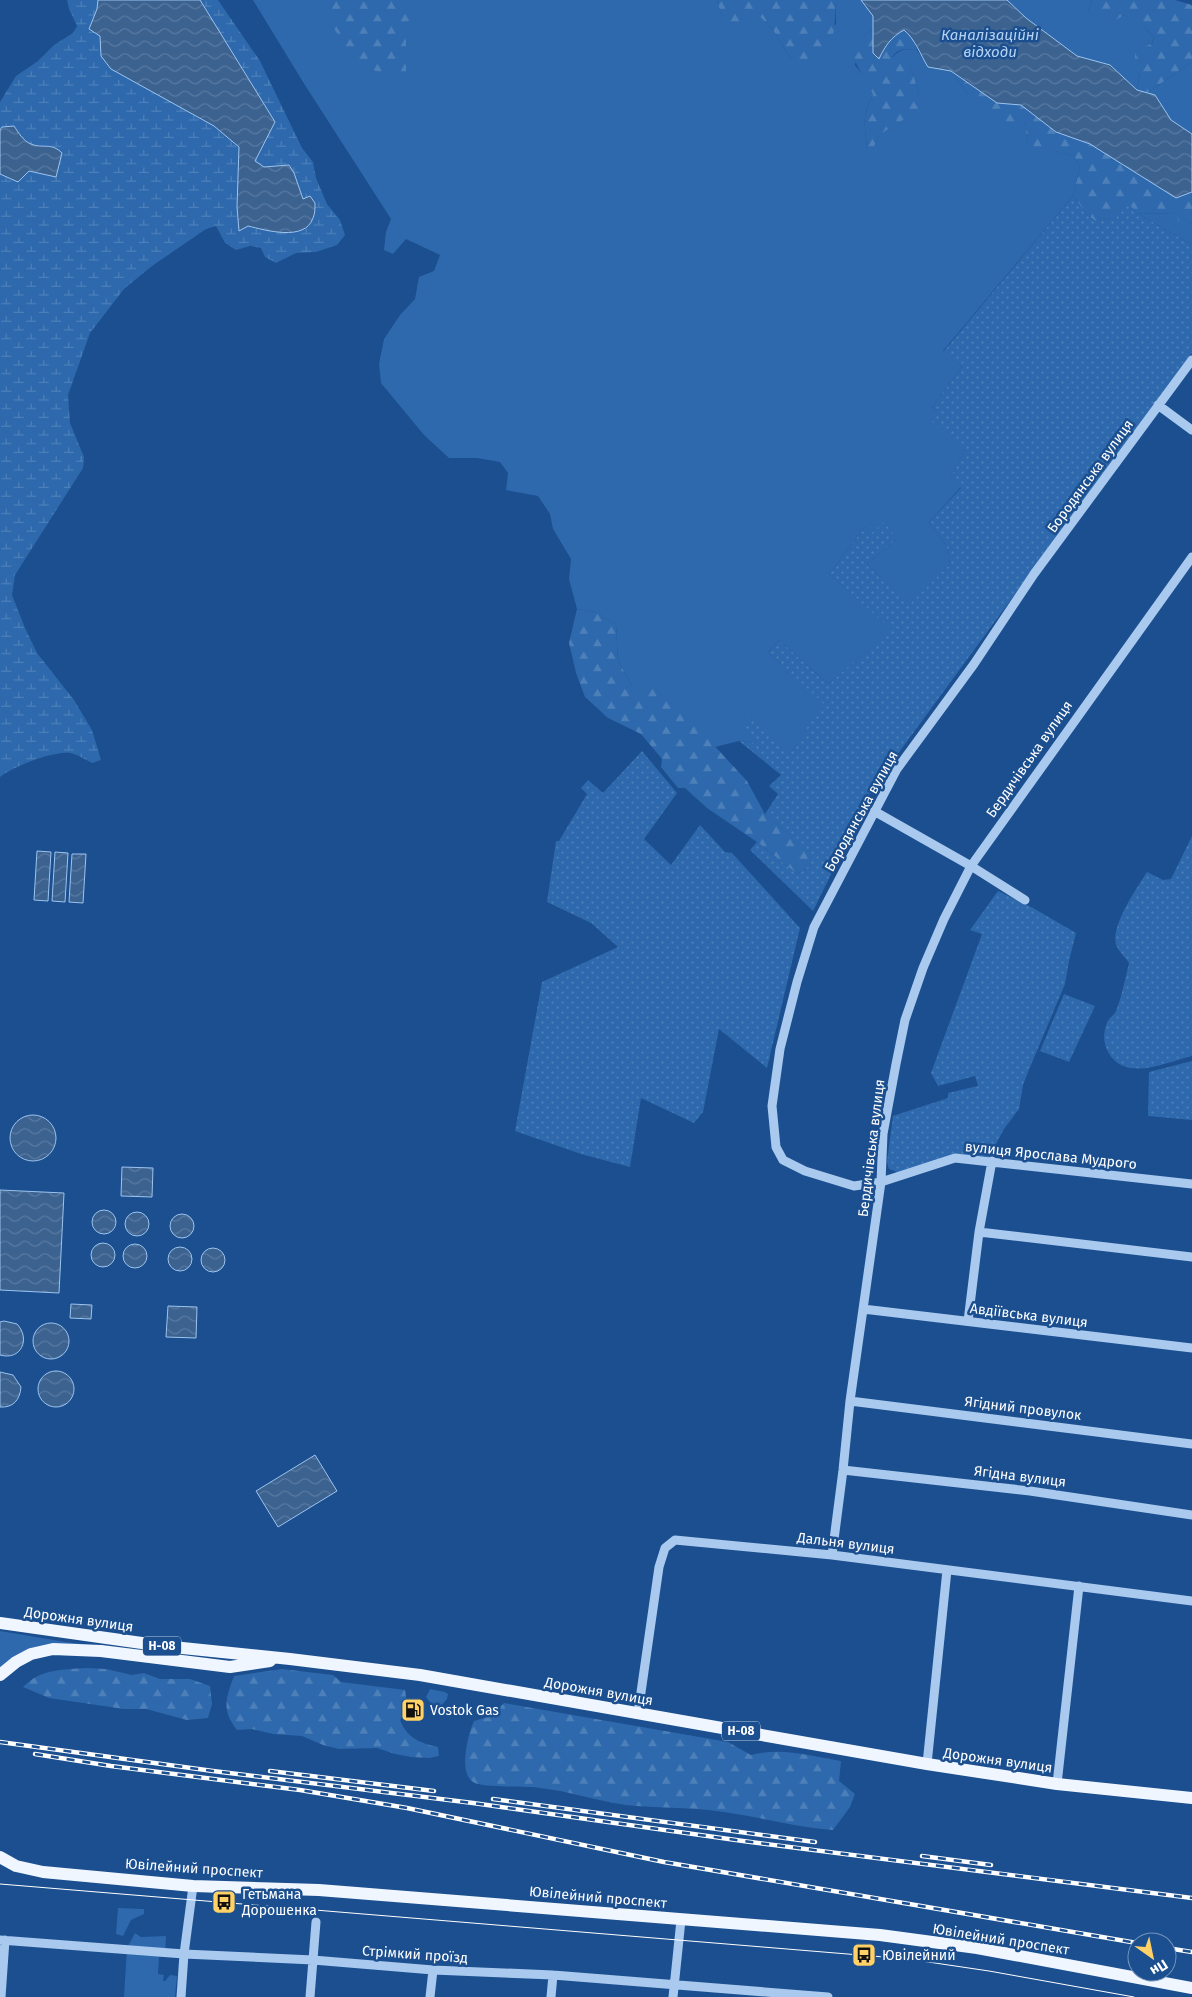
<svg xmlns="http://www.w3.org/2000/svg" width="1192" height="1997" font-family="'Fira Sans',sans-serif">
<defs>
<pattern id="forest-firs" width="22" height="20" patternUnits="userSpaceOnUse" patternTransform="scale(1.25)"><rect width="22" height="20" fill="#2e69ad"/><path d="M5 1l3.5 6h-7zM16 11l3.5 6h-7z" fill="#4d80b9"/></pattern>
<pattern id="wetland-marsh" width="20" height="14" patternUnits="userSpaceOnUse" patternTransform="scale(1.25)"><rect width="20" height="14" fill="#2e69ad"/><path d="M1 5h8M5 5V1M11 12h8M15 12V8" fill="none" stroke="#4d80b9"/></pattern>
<pattern id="garden-dots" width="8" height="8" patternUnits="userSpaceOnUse" patternTransform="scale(1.25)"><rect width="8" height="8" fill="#2e69ad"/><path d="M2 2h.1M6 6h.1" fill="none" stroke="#4d80b9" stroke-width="1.8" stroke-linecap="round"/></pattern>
<pattern id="water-waves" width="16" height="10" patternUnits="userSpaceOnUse" patternTransform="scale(1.25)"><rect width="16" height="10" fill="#3c6290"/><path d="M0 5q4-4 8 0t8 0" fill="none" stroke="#597aa1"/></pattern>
</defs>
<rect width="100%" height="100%" fill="#1b4f8f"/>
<path fill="#2e69ad" d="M253 0H717L722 18 760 17 773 30 791 59 836 24 835 0H861L873 16V28L864 35 855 65 868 82 873 95C860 119 866 126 867 151L873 148 879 135 894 125 919 95 910 64 892 58C899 49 905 48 917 50L928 67 951 71 968 94 1024 120 1028 144 1074 156 1080 167 1073 196 943 351 962 367 932 407 938 411 965 450 950 478 961 487 929 522 946 545 950 564 909 606 867 564 897 539 871 533 865 527 829 574 893 630 828 684 779 640 768 652 824 703 790 754 757 743 739 741 715 747 684 714 632 686 618 660 616 625 596 612 577 609 569 579 571 559 553 529 550 514 538 496 506 490 508 473 500 462 477 458H449L424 435 381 383 379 364 384 339 400 315 415 299 419 277 434 271 440 255 406 239 393 254 384 250 386 232 391 219 303 82Z
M1007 0H1092L1088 11 1111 22 1124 15 1144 27 1154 38 1140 72 1137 90 1110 65 1077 56 1026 18Z
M1192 62V134L1171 120 1155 95 1147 93Z
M1137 213 1177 214 1181 225 1192 223V245Z
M0 1631 66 1642 101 1646 67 1645 0 1670Z
M430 1689 445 1692 448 1694 447 1699 441 1706 432 1705 426 1697Z
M118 1908 144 1909V1914L131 1920 123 1936 116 1934Z
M135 1933 141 1937 166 1936 165 1957H159L158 1974 164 1975 163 1981H165L170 1975 177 1976 175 1997H124L127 1948Z"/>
<path fill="url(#forest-firs)" d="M317 0H411L415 23 406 39V81C390 76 373 72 359 62 349 55 324 12 317 0Z
M717 0H835C836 31 834 71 791 59L773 30 760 17 737 25 722 18Z
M1092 0H1175L1192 5V62L1147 93 1137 90 1140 73 1135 66V50L1152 44 1154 38 1146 29 1124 15 1111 23 1088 11Z
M873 28V53L879 59C885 45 891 38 904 29L912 37 917 50C905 48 899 48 892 57L901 59 910 63 919 95V108L914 113 879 135 873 149 867 151C866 125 860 120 873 95 866 76 856 71 853 51L864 35Z
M951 71 997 103 1021 105 1056 132 1090 144 1176 198 1192 192V223L1180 226 1176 214 1137 213 1126 202 1115 219 1101 218 1097 222 1087 215 1073 196 1080 167 1074 156 1050 150 1037 160 1028 144 1024 121 1010 124 992 114 968 94Z
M577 609 596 612 616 625 618 660 632 686H654L684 713 747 781 765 814 811 852V865L797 874 757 842 707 808 685 788H678L661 767 662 759 641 734 608 718 585 697 576 673 569 643Z
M87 1668 106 1669 132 1675 144 1673 160 1679H190L210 1686 212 1704 208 1718 187 1720 146 1709H124L49 1698 23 1687C42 1668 62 1670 87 1668Z
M282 1669 333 1675 341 1682 405 1690C407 1702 408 1710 400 1720 407 1738 420 1743 438 1747L439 1756 429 1758 411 1757 395 1754 377 1748 339 1749 323 1745 302 1736 273 1734 252 1729 237 1730C221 1710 226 1698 234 1676Z
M504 1703 728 1742 751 1755C783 1747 809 1756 841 1761L839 1781 855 1794 850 1807 833 1830C794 1827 756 1816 717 1811 687 1807 656 1808 626 1805 597 1801 569 1791 540 1788 527 1786 481 1788 473 1782 458 1772 468 1734 474 1721L491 1716Z"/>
<path fill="url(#wetland-marsh)" d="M67 0H218L260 61 302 148 313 162 316 178 327 204 340 220 345 235 337 245 316 252 296 253 276 263 265 257 261 248 250 246 236 250 225 243 216 226 206 229 152 266 124 289 90 333 68 395 70 423 84 457 83 468 15 575 12 595 25 628 37 653 74 700 92 730 101 760 92 763C86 760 80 756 74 754 59 748 12 767 0 777V102L16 76 38 61 54 45 73 33 77 26 69 9Z"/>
<path fill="url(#garden-dots)" d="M1073 196 1087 215 1097 222 1101 218 1115 219 1126 201 1137 213 1192 245V353L875 785 813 911 750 850 757 842 797 874 811 865 810 852 765 814 778 794 769 786 781 775 739 741 756 743 743 726 751 714 790 754 823 703 768 652 779 640 828 684 892 630 829 574 865 527 872 533 884 522 897 539 867 564 909 605 950 564 946 545 929 522 961 488 950 478 965 450 931 421 938 411 932 407 962 367 943 352Z
M642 751 677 793 644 839 671 865 700 825 725 852 732 853 800 928 767 1068 719 1029 703 1112 694 1123 641 1098 630 1167 581 1154 515 1131 542 982 618 947 591 923 547 902 556 841H559L587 794 581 788 588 780 603 793Z
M1192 836V1056C1167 1062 1125 1083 1108 1052 1103 1043 1103 1033 1107 1023 1108 1018 1114 1016 1116 1011 1122 996 1125 979 1129 963 1126 958 1120 953 1117 947 1108 929 1137 888 1147 872L1163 880 1171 879Z
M998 891 1033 908 1076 933 1069 961 1065 984 1028 1072 1023 1085 1019 1109 1004 1129 989 1157 954 1155 897 1172 889 1169 887 1162 893 1116 948 1098V1093L978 1086 975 1076 938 1086 931 1073 982 934 970 930Z
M1064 994 1095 1006 1069 1062 1040 1051Z
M1192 1061V1120L1148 1116 1149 1072Z"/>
<path fill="url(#water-waves)" stroke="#9cc4f0" d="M98 0H200L275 122 255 161 264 167 289 165 294 173 303 199 310 196 315 203C315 208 315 214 313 218 305 242 265 230 248 226L239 231 237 207 239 147 214 126 111 69 101 56 100 36 89 29 97 9Z
M861 0H1007L1026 18 1077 56 1110 65 1137 90 1155 95 1171 120 1192 134V192L1176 198 1090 144 1056 132 1021 105 997 103 951 71 928 67C920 54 915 39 904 30 891 37 885 46 879 59L873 53V16Z
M14 126C18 132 23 141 31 144 43 149 51 142 62 153L56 177 29 171 18 182 0 174V130L2 127Z
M37 851 51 852 48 901 34 900Z
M55 852 68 853 65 902 52 901Z
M72 854H86L83 903 69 902Z
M10 1138a23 23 0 1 1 46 0a23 23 0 1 1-46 0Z
M122 1167 153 1168 152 1197 121 1196Z
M0 1190 64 1193 59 1293 0 1290Z
M92 1222a12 12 0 1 1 24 0a12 12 0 1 1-24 0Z
M125 1224a12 12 0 1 1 24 0a12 12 0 1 1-24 0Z
M170 1226a12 12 0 1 1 24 0a12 12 0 1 1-24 0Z
M91 1255a12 12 0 1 1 24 0a12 12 0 1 1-24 0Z
M123 1256a12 12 0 1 1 24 0a12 12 0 1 1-24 0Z
M168 1259a12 12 0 1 1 24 0a12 12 0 1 1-24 0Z
M201 1260a12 12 0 1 1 24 0a12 12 0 1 1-24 0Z
M71 1304 92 1305 91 1319 70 1318Z
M168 1306 197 1307 196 1338 166 1337Z
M4 1321 17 1324C31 1339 21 1361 0 1355V1322Z
M33 1341a18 18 0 1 1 36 0a18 18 0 1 1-36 0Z
M38 1389a18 18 0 1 1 36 0a18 18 0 1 1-36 0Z
M0 1372 13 1375 21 1387C20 1400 13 1408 0 1407Z
M315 1455 337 1491 278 1527 256 1491Z"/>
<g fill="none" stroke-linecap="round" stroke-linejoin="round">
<path stroke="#a9c9ee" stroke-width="9" d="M1192 360 1034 574 974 664 897 769 814 927 797 982 780 1049 772 1106 776 1147 783 1160 805 1171 854 1186 881 1182 955 1158 1192 1184
M1158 405 1192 430
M874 811 971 866 1025 900
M979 1232 1192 1257
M863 1309 1192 1348
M968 1321 979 1232 992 1161
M850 1401 1192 1444
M843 1470 1030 1491 1192 1515
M832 1555 843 1470 850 1401 881 1182 883 1134 896 1064 905 1020 923 968 944 919 971 866 1192 557
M638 1713 659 1567 665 1548 675 1540 832 1555 1192 1601
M927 1764 947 1570
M1057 1784 1079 1586
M0 1940 184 1954 313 1960 433 1970 553 1975 828 1997
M1 1997 5 1940
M181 1997 184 1954 193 1886
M310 1997 316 1922
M430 1997 433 1970
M551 1997 553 1975
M673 1997 681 1920"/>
<path stroke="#f0f6ff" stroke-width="12" d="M0 1623 163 1646 290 1659 420 1675 927 1764 1057 1784 1192 1798
M0 1675 16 1662 31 1654 53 1649 101 1651 230 1667 270 1661
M0 1857 16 1866 43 1872 193 1886 319 1890 880 1935 977 1948 1192 1988"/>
<path stroke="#fff" stroke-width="1" d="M0 1884 908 1959 989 1971 1134 1997"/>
<g stroke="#fff" stroke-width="4.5">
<path id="rail" d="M0 1742 213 1771 473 1803 743 1841 1192 1898
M35 1754 111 1766 300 1790 407 1808 664 1862 1137 1943
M270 1771 434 1791
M493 1799 815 1842
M922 1856 991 1865
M1167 1948 1192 1952"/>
</g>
<use href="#rail" stroke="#1b4f8f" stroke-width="2.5" stroke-dasharray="8" stroke-linecap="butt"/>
</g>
<defs>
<g id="fuel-square" transform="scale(1.25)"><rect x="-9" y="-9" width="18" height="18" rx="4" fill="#ffd166" stroke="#1b4f8f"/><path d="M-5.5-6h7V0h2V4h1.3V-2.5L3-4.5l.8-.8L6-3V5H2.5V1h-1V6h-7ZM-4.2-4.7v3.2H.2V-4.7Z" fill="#111"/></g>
<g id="bus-square" transform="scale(1.25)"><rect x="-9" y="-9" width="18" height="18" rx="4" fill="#ffd166" stroke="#1b4f8f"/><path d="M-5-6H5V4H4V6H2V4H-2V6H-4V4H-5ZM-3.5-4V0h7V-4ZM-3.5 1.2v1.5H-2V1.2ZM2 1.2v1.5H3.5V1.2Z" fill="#111"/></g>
</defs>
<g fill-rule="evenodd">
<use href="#fuel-square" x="413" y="1710"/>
<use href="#bus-square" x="224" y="1902"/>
<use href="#bus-square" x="864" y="1955"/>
</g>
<g text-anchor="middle" stroke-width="5" stroke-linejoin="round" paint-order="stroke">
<g fill="#1b4f8f" stroke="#bbcadd" stroke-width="1">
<rect x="143" y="1636.5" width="38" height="19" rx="4"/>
<rect x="722" y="1721.5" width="38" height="19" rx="4"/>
</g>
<g font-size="12" font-weight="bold" fill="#fff">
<text x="162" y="1650">Н-08</text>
<text x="741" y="1735">Н-08</text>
</g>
<g font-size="14" fill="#fff" stroke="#1b4f8f">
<text transform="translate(1090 476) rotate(-54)" y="5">Бородянська вулиця</text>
<text transform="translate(1029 759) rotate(-55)" y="5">Бердичівська вулиця</text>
<text transform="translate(861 811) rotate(-61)" y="5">Бородянська вулиця</text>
<text transform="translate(871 1148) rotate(-83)" y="5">Бердичівська вулиця</text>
<text transform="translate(1051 1155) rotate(6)" y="5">вулиця Ярослава Мудрого</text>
<text transform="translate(1029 1315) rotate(7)" y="5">Авдіївська вулиця</text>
<text transform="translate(1023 1408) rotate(7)" y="5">Ягідний провулок</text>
<text transform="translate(1020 1476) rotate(7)" y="5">Ягідна вулиця</text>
<text transform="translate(846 1543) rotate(7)" y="5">Дальня вулиця</text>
<text transform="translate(79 1619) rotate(8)" y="5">Дорожня вулиця</text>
<text transform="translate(599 1691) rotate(10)" y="5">Дорожня вулиця</text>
<text transform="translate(998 1760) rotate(8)" y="5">Дорожня вулиця</text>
<text transform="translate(194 1868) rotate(4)" y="5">Ювілейний проспект</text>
<text transform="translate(598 1897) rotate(5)" y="5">Ювілейний проспект</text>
<text transform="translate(1001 1939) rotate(9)" y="5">Ювілейний проспект</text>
<text transform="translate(415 1954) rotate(4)" y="5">Стрімкий проїзд</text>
</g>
<g font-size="14" fill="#fff" stroke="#1b4f8f" text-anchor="start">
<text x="430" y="1715">Vostok Gas</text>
<text x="242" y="1899">Гетьмана<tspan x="242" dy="16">Дорошенка</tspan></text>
<text x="882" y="1960">Ювілейний</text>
</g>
<g font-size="15" font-style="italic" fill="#b5d3f5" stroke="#1b4f8f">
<text x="990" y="40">Каналізаційні<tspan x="990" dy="17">відходи</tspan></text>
</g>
</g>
<g transform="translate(1152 1957) rotate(147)"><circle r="24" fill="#1b4f8f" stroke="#7695bc"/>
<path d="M0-4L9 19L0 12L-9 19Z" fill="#ffd166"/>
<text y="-8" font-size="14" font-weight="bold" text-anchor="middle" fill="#ffffff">Пн</text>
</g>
</svg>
